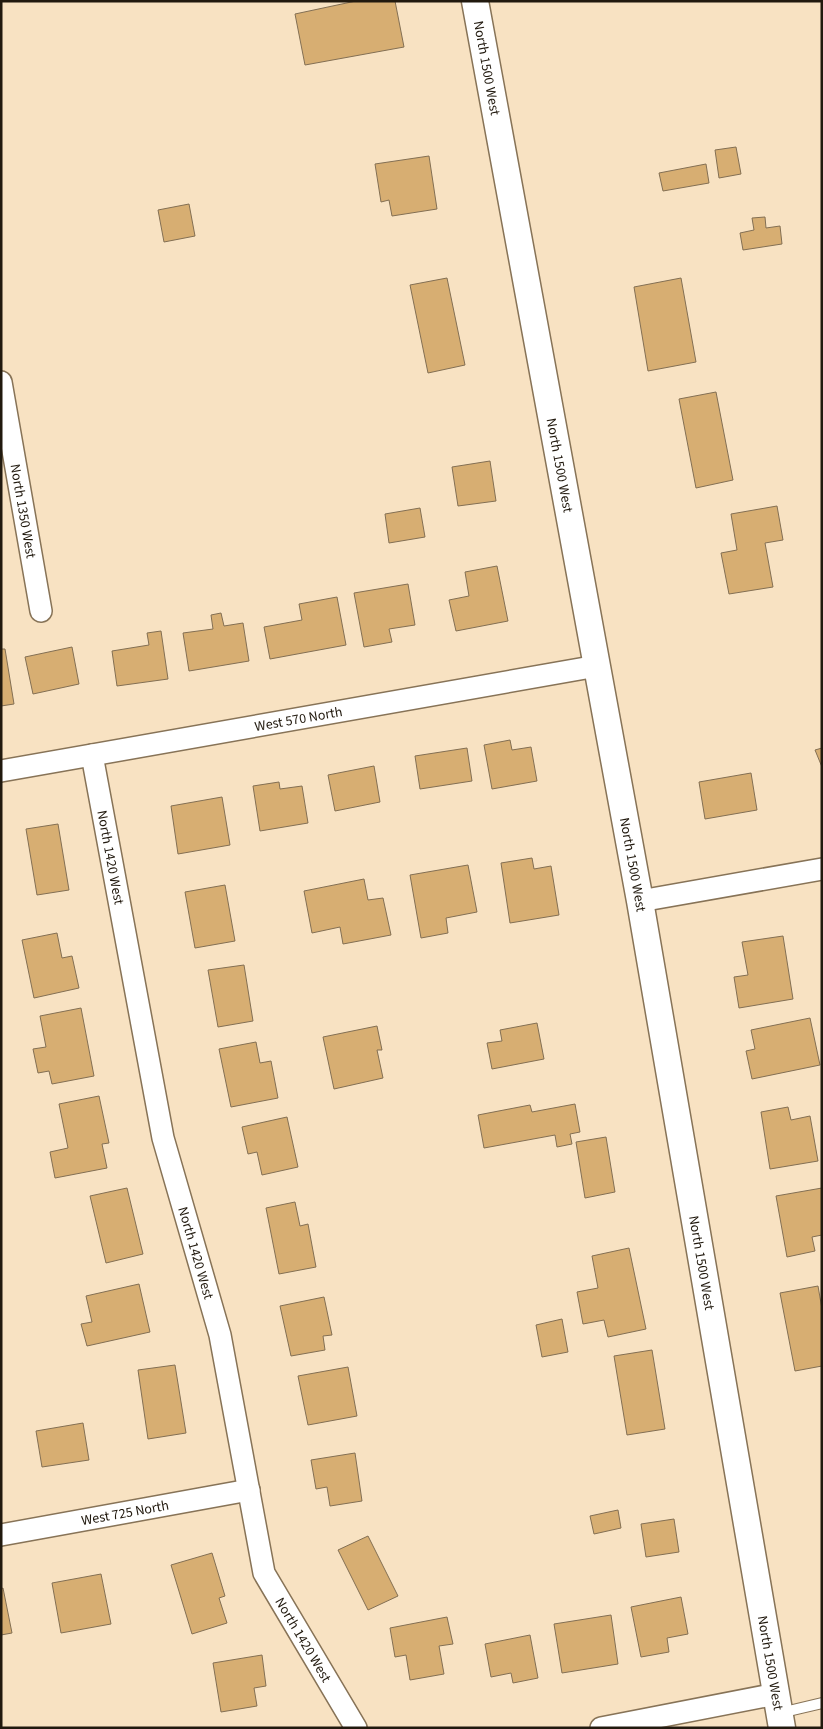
<svg xmlns="http://www.w3.org/2000/svg" width="823" height="1729" font-family="'Source Sans 3',sans-serif">
<rect width="100%" height="100%" fill="#f8e2c2"/>
<path fill="#d7ae72" stroke="#836f53" d="M356 1H395L404 47 305 65 295 14Z
M736 147 741 174 719 178 715 150Z
M429 156 437 209 392 216 389 200 381 202 375 164Z
M706 164 709 183 663 191 659 173Z
M189 204 195 236 164 242 158 210Z
M765 217 766 228 780 226 782 244 743 250 740 233 754 230 752 218Z
M447 278 465 365 428 373 410 285Z
M681 278 696 362 648 371 634 287Z
M716 392 733 480 696 488 679 399Z
M490 461 496 501 458 506 452 467Z
M777 506 783 540 765 543 773 587 729 594 721 553 737 550 731 514Z
M420 508 425 537 389 543 385 514Z
M497 566 508 621 456 631 449 600 469 596 465 572Z
M408 584 415 625 389 629 392 642 364 647 354 593Z
M337 597 346 645 270 659 264 627 302 620 299 604Z
M221 613 224 626 243 623 249 661 189 671 183 633 213 629 211 615Z
M161 631 168 679 117 686 112 651 149 645 147 633Z
M72 647 79 684 33 694 25 657Z
M1 649H5L14 704 1 706Z
M510 740 512 750 531 747 537 781 492 789 484 745Z
M467 748 472 781 420 789 415 756Z
M822 748V767L815 750Z
M374 766 380 802 335 811 328 775Z
M751 773 757 810 705 819 699 782Z
M279 782 280 789 302 786 308 823 260 831 253 786Z
M222 797 230 845 178 854 171 806Z
M58 824 69 890 37 895 26 829Z
M532 858 534 869 551 866 559 915 510 923 501 863Z
M468 865 477 912 446 918 448 933 421 938 410 875Z
M364 879 368 900 383 898 391 935 343 944 340 927 312 933 304 891Z
M225 885 235 941 195 948 185 892Z
M57 933 62 958 72 956 79 988 34 998 22 940Z
M783 936 793 999 739 1008 734 977 748 975 742 942Z
M244 965 253 1021 218 1027 208 970Z
M81 1008 94 1076 52 1084 49 1071 38 1073 33 1049 46 1047 40 1016Z
M810 1018 820 1065 752 1079 746 1051 755 1049 751 1030Z
M537 1023 544 1059 492 1069 487 1043 502 1041 500 1030Z
M377 1026 382 1050H377L383 1078 334 1089 323 1037Z
M256 1042 260 1063 271 1061 278 1098 231 1107 219 1049Z
M99 1096 109 1143 102 1144 107 1168 55 1178 50 1152 68 1148 59 1104Z
M575 1104 580 1132 570 1134 572 1144 557 1147 555 1135 484 1148 478 1115 530 1105 532 1112Z
M788 1107 791 1120 810 1116 818 1161 770 1169 761 1112Z
M287 1117 298 1167 262 1175 257 1152 248 1154 242 1127Z
M606 1137 615 1192 585 1198 576 1142Z
M127 1188 143 1254 106 1263 90 1196Z
M822 1188V1235L812 1237 815 1251 787 1257 776 1196Z
M295 1202 300 1226 308 1224 316 1267 279 1274 266 1208Z
M629 1248 646 1329 608 1337 604 1320 583 1324 577 1292 598 1288 592 1256Z
M139 1284 150 1332 87 1346 81 1324 92 1322 86 1296Z
M818 1286 822 1309V1366L795 1371 780 1293Z
M324 1297 332 1335 323 1336 325 1350 291 1356 280 1306Z
M562 1319 568 1352 542 1357 536 1325Z
M652 1350 665 1429 627 1435 614 1356Z
M175 1365 186 1433 148 1439 138 1370Z
M348 1367 357 1416 308 1425 298 1376Z
M83 1423 89 1460 42 1467 36 1431Z
M355 1453 362 1501 330 1506 327 1487 316 1489 311 1460Z
M618 1510 621 1528 594 1534 590 1516Z
M674 1519 679 1552 646 1557 641 1524Z
M368 1536 398 1596 368 1610 338 1550Z
M212 1553 225 1596 219 1598 227 1623 192 1634 171 1565Z
M101 1574 111 1624 61 1633 52 1583Z
M3 1588 12 1633 1 1635V1589Z
M681 1597 688 1634 667 1638 669 1652 641 1657 631 1607Z
M611 1615 618 1664 562 1673 554 1624Z
M447 1617 453 1644 439 1646 444 1674 410 1680 406 1655 395 1657 390 1628Z
M530 1635 538 1678 513 1683 511 1673 491 1677 485 1644Z
M262 1655 266 1686 254 1688 257 1706 221 1712 213 1663Z"/>
<g fill="none" stroke-linecap="round" stroke-linejoin="round">
<g stroke="#877357" stroke-width="12">
<path id="service" d="M780 1713 822 1703"/>
</g>
<g stroke="#877357" stroke-width="24">
<g id="minor">
<path id="s1" d="M1 382 41 611"/>
<path id="s2" d="M92 755 163 1138 220 1335 264 1573 356 1728"/>
<path id="s3" d="M1 771 597 666"/>
<path d="M640 901 822 869"/>
<path id="s4" d="M1 1535 249 1490"/>
<path d="M601 1728 776 1694"/>
</g>
</g>
<g stroke="#877357" stroke-width="29">
<g id="tertiary">
<path id="s5" d="M475 1 640 901 782 1728"/>
</g>
</g>
<use href="#service" stroke="#fff" stroke-width="10"/>
<use href="#minor" stroke="#fff" stroke-width="21"/>
<use href="#tertiary" stroke="#fff" stroke-width="26"/>
</g>
<g text-anchor="middle" stroke-width="5" stroke-linejoin="round" paint-order="stroke">
<g font-size="14" fill="#21190e" stroke="#fef1de">
<text dy="5" stroke="none"><textPath href="#s5" startOffset="68">North 1500 West</textPath></text>
<text dy="5" stroke="none"><textPath href="#s5" startOffset="472">North 1500 West</textPath></text>
<text dy="5" stroke="none"><textPath href="#s1" startOffset="131">North 1350 West</textPath></text>
<text dy="5" stroke="none"><textPath href="#s3" startOffset="302">West 570 North</textPath></text>
<text dy="5" stroke="none"><textPath href="#s2" startOffset="104">North 1420 West</textPath></text>
<text dy="5" stroke="none"><textPath href="#s5" startOffset="878">North 1500 West</textPath></text>
<text dy="5" stroke="none"><textPath href="#s2" startOffset="509">North 1420 West</textPath></text>
<text dy="5" stroke="none"><textPath href="#s5" startOffset="1282">North 1500 West</textPath></text>
<text dy="5" stroke="none"><textPath href="#s4" startOffset="126">West 725 North</textPath></text>
<text dy="5" stroke="none"><textPath href="#s2" startOffset="914">North 1420 West</textPath></text>
<text dy="5" stroke="none"><textPath href="#s5" startOffset="1688">North 1500 West</textPath></text>
</g>
</g>
<rect width="823" height="1729" fill="none" stroke="#21190e" stroke-width="5"/>
</svg>
